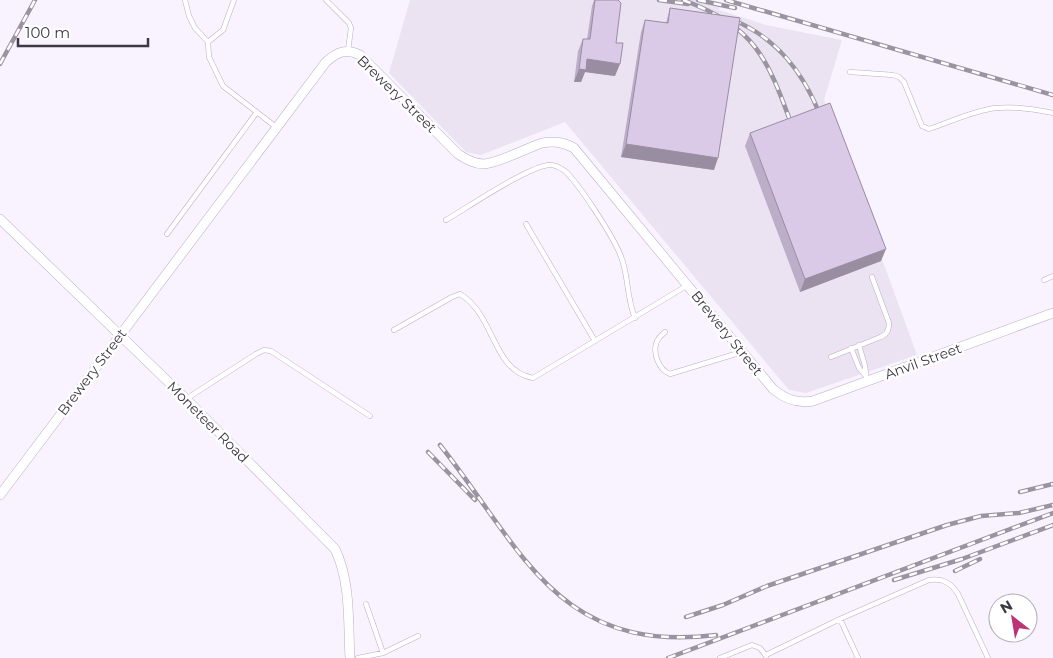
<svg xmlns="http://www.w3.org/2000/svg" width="1053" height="658" font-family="Montserrat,sans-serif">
<rect width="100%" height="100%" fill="#f9f2ff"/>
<path fill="#ece3f2" d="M410 0H710L721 2 719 10 766 25 842 40 824 100 917 355 806 393 789 390 565 122 481 155 466 152 389 73Z"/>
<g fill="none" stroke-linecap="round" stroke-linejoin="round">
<g stroke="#bdacca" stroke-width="5.5">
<path id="lane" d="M185 0 189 16 195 28 208 42 209 57 223 86 276 127
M326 0 349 23 351 28 348 51
M208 42 223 30 234 0
M850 72 893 75 899 77 904 82 922 126 929 129C950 122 975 110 996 108 1015 106 1034 109 1053 113
M446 220C465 209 533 163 551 165 555 165 562 169 565 171 580 185 612 235 620 254 629 274 626 297 635 318
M526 224 595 341
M167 234 257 112
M1044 280 1053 276
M394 330 452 297 460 294C496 316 492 371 533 378L688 285
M665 332C662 335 659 337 657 341 652 353 659 370 670 374L742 352
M859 345 865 366 867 382
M851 348 859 368 865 375
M831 357 878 338C886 335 889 332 889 323L872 277
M186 399 256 354 264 350 271 351 370 416
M366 604 383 653
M840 619 858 658
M766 655 840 619 929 580C943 578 951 583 958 594L988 658
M358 658 383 653 418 636
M720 658 752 645 760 648 766 656"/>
</g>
<g stroke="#bdacca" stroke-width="10">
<path id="street" d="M0 219 186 399 335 549C351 582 348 623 350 658
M0 495 326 62C337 52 346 48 360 55L458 154C466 159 474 164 484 164 499 163 527 148 542 143 555 141 563 142 574 148L773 389C785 399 797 404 813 401L1053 313"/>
</g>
<use href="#lane" stroke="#fff" stroke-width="4.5"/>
<use href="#street" stroke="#fff" stroke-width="9"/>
<g stroke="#9a93a0" stroke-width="4.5">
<path id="rail" d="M659 0 688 4
M683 0C755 27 767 57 792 126
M698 0 735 8
M726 0 1053 95
M733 20C777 38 803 72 820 115
M0 64 35 0
M440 445C523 550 557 654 716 635
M428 452 475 500
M1020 492 1053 484
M955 571 980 559
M894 580 962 559 1053 525
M686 617 723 605 767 586 947 525 981 516 1019 513 1053 505
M668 658 1053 513"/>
</g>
<use href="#rail" stroke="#fff" stroke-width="2.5" stroke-dasharray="8" stroke-linecap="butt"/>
</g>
<path fill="#bcadc8" d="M594 0H618L616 43 615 76 585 72 581 82H574L578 51 583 39H587L592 6Z
M670 8 714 170 621 157 641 32 645 20 666 23Z
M750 133 881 261 800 292 745 146Z"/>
<path fill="#998da2" d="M587 59 620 64 615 76 585 72 581 82H574L579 69Z
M626 144 718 158 714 170 621 157Z
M886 249 881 261 800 292 805 279Z"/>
<path fill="#dbc9e8" stroke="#998da2" d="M595 0H618L621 3 616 43H623L620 64 587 59 586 70 579 69 583 39H590Z
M670 8 740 18 718 158 626 144 645 20 668 23Z
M830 103 886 249 805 279 750 133Z"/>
<g text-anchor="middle" stroke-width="5" stroke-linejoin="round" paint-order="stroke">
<g font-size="14" fill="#3e3744" stroke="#fff">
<text transform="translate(397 94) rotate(44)" y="5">Brewery Street</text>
<text transform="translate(727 333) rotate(51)" y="5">Brewery Street</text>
<text transform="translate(923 361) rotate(-20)" y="5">Anvil Street</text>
<text transform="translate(92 372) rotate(-53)" y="5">Brewery Street</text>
<text transform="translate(208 422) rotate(45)" y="5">Moneteer Road</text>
</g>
</g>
<g transform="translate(1013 618) rotate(329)"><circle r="24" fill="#ffffff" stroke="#b2afb4"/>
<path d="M0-4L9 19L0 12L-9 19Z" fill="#bb3474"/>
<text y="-8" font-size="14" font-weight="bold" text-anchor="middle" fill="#3e3744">N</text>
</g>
<path d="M18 38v8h130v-8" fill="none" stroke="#3e3744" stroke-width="2.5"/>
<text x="25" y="38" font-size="15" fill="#3e3744" stroke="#ffffff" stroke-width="4" paint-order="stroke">100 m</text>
</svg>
